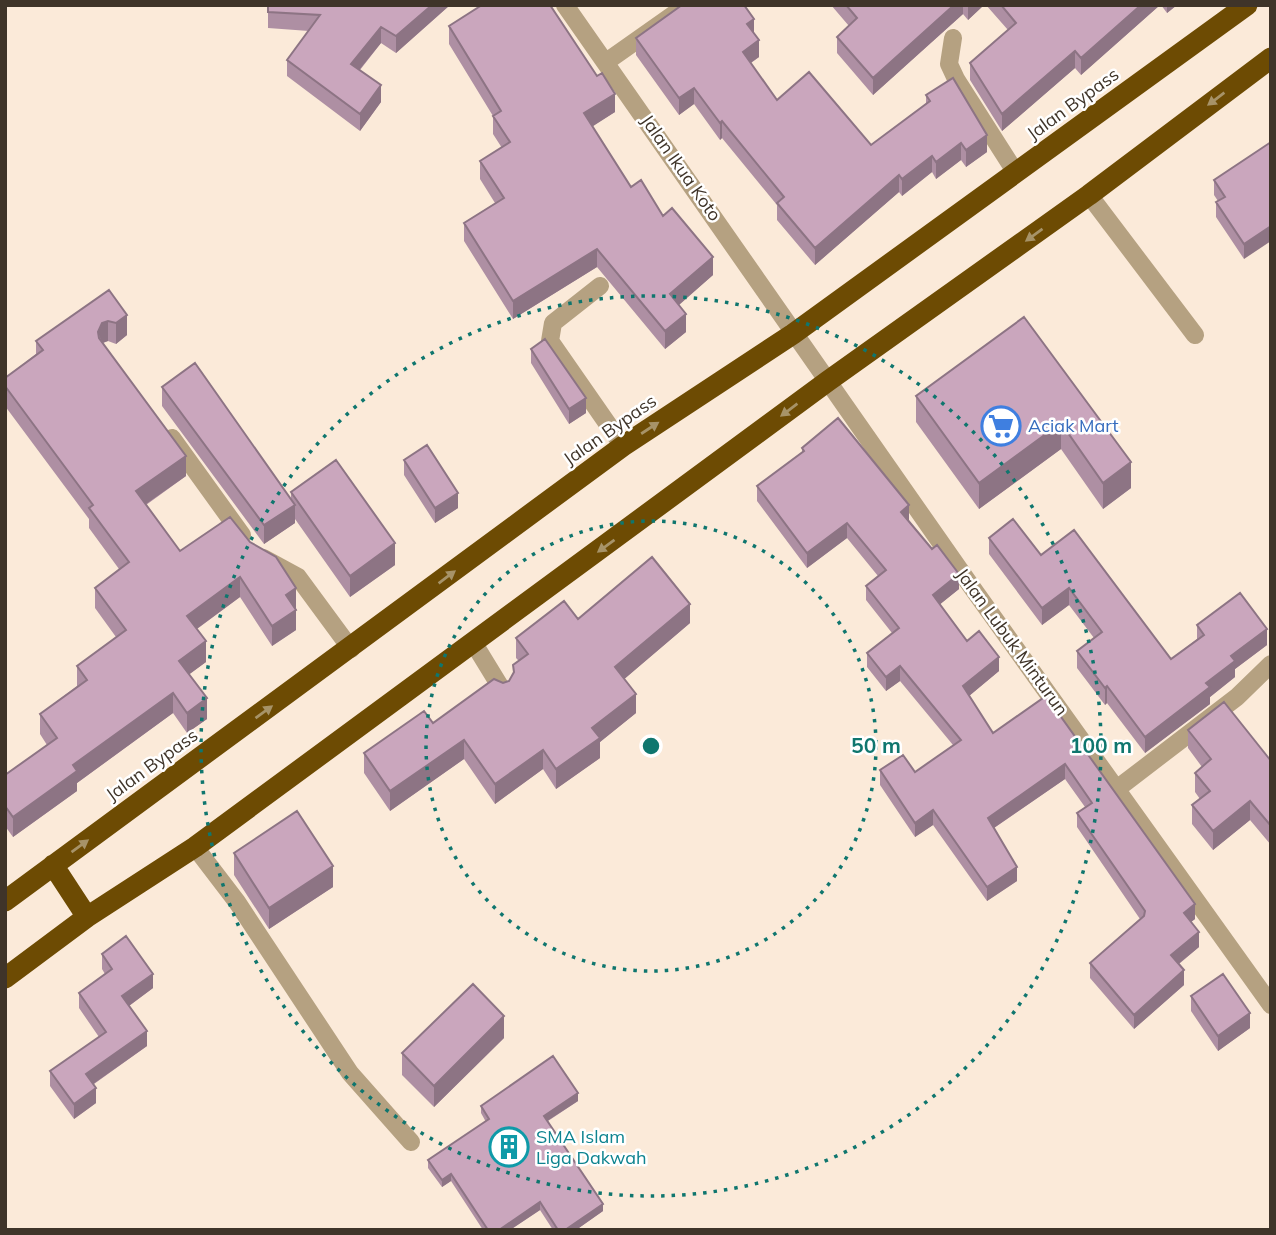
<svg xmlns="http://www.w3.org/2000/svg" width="1276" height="1235" font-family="Mulish,sans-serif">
<rect width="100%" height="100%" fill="#fbead9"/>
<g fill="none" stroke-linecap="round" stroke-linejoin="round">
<path stroke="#b5a181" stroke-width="18" d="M565 5 971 586 1271 1005
M953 38 949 64 956 79 1016 173
M606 62 687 5
M1089 195 1195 335
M600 286 553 323 550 341 623 446
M172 438 242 535
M263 558 298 577 351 649
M473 642 503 691
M1118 788 1237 697 1271 664
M195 847 237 902 350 1073 411 1142"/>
<path stroke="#6d4b03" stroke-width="21" d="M53 865 87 917
M5 901 623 446 793 334 1247 5
M5 978 87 917 195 847 828 381 1089 195 1271 58"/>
</g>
<path fill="#ae8fa3" d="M268 5H450L396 53 381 43 360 70 381 102 360 131 287 76V60L309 31 268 28Z
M831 5H984L968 20 963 14 873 95 837 53V37L849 26Z
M986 5H1160L1081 75 1075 68 1002 131 970 80V63L1008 30Z
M1161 5H1177L1167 13Z
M449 26 615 112 592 126 631 187 663 216 713 275 678 305 686 332 665 349 597 267 513 319 464 241V223L495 203 480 179V161L502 148 493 134V116L449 44Z
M754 34 759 57 751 63 777 100 871 145 926 104V95L987 152 966 167 961 160 936 179 932 172 902 196 899 192 815 265 777 220V205L722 138 720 140 694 104 679 115 636 55V38Z
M1271 142 1244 259 1216 217V202L1218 201 1214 195V180Z
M127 315V335L116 344 108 341 103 343 186 476 146 505 180 551 230 517 296 608 295 609 296 630 272 646 240 597 197 629 206 662 189 674 207 719 187 733 173 713 77 783V791L13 837 5 826V775L47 745 40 734V714L77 686V666L116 637 95 608V588L119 569 89 528V519L5 406V378L36 354V341Z
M1024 317 1131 488 1103 509 1061 449 979 509 916 422V396Z
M531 349 586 413 569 424 531 363Z
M162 387 291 499V492L395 565 350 597 295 519V523L264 544 162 406Z
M802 448 909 520H908L959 589 940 604 967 641 999 671 969 696 993 733 1046 696 1195 919 1191 922 1199 947 1179 964 1184 985 1134 1029 1090 978V963L1140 919 1077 827V813L1085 807 1065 779 994 828 1017 881 987 901 933 825 915 837 880 785V770L915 772 953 745 900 681 886 691 867 667V653L892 633 866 600V586L878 576 847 538 807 568 757 501V486L802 452Z
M404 460 458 508 435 523 404 475Z
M989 538 1041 555 1171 659 1197 639V625L1267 645 1235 669V677L1210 697V704L1145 753 1107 703 1105 705 1077 668V651L1094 638 1069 605 1042 625 989 554Z
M578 619 690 623 624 679 636 713 600 742V758L556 789 543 769 495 804 464 759 390 811 364 773V753L433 723 509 681 513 675V665L519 661 516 658V638Z
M1188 730 1271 761V845L1250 820 1213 850 1192 824V805L1200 799 1195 792V773L1202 767 1188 748Z
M234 853 333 887 269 929 234 875Z
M102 954 153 988 129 1006 147 1046 94 1084 96 1103 74 1119 50 1086V1071L99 1037 79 1008V993L105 974 102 969Z
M1191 996 1250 1028 1218 1051 1191 1011Z
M504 1038 434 1107 402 1075V1053Z
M578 1101 548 1121 603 1211 576 1230H553L540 1210 510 1230H483L451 1181 442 1187 428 1168V1160L486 1122 481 1113V1106Z"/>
<path fill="#8d7484" d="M432 5H450L396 53V36Z
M954 5H963V14L873 95V78Z
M968 5H984L968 20Z
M1141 5H1160L1081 75V58Z
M1167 5H1177L1167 13Z
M754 19V35L747 24Z
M381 27V43L351 80V64Z
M759 40V57L743 68V52Z
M1075 51V68L1002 131V114Z
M381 85V102L360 131V114Z
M694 88V104L679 115V98Z
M615 94V112L584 132V113Z
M722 121V138L720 140V123Z
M987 135V152L966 167V150Z
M961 143V160L936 179V162Z
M932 156V172L902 196V179Z
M899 175V192L815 265V248Z
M1271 226V241L1244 259V244Z
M597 249V267L513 319V301Z
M713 257V275L670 313V294Z
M686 314V332L665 349V331Z
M127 315V335L116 344V323Z
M108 321V341L102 343 98 332 102 323Z
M586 398V413L569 424V409Z
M1061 423V449L979 509V483Z
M186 456V476L136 511V491Z
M1131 462V488L1103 509V483Z
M458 493V508L435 523V508Z
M295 505V523L264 544V525Z
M909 505V520L901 526V512Z
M847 523V538L807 568V553Z
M395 543V565L350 597V576Z
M959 574V589L933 610V595Z
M240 577V597L187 636V616Z
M296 588V608L286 615V595Z
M1069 588V605L1042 625V608Z
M690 604V623L615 687V667Z
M296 610V630L272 646V626Z
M1267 629V645L1235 669V677L1210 697V704L1145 753V737L1206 683 1231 656Z
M206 641V662L179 682V661Z
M999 657V671L963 701V686Z
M900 666V681L886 691V677Z
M1107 686V703L1105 705V688Z
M173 693V713L77 783V791L13 837V817L73 765Z
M636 694V713L600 742V758L556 789V769L592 728Z
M207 698V719L187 733V713Z
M464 740V759L390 811V791Z
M543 750V769L495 804V784Z
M1065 764V779L988 832V818Z
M1250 801V820L1213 850V831Z
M933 810V825L915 837V823Z
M333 866V887L269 929V908Z
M1017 867V881L987 901V887Z
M1195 904V919L1184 927V913Z
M1199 932V947L1171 970V955Z
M1184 970V985L1134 1029V1015Z
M153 974V988L122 1011V996Z
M1250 1013V1028L1218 1051V1036Z
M504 1016V1038L434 1107V1086Z
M147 1031V1046L86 1089V1074Z
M96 1088V1103L74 1119V1104Z
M578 1093V1101L544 1123V1116Z
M451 1174V1181L442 1187V1180Z
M540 1202V1210L510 1230H499Z
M603 1204V1211L576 1230H565Z"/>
<path fill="#caa6bd" stroke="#8d7484" stroke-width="2" d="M268 5H432L396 36 381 27 351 64 381 85 360 114 287 60 320 15 268 12Z
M482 5H550L597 76 602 73 615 94 584 113 631 187 641 180 663 216 672 208 713 257 670 294 686 314 665 331 597 249 513 301 464 223 504 198 480 161 510 142 493 116 501 111 449 26Z
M682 5H744L754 19 747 24 759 40 743 52 777 100 809 72 871 145 930 101 926 95 953 78 987 135 966 150 961 143 936 162 932 156 902 179 899 175 815 248 777 203 784 197 722 121 720 123 694 88 679 98 636 38Z
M846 5H954L873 78 837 37 857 18Z
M1001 5H1141L1081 58 1075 51 1002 114 970 63 1016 23Z
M1271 142V226L1244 244 1216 202 1225 197 1214 180Z
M109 290 127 315 116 323 108 321 102 323 98 332 99 338 186 456 136 491 180 551 230 517 250 542 276 557 296 588 286 595 296 610 272 626 240 577 187 616 206 641 179 661 207 698 187 713 173 693 73 765 77 771 13 817 5 806V775L57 738 40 714 87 680 77 666 126 630 95 588 129 562 89 508 93 505 5 386V378L43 350 36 341Z
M1024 317 1131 462 1103 483 1061 423 979 483 916 396Z
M545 339 586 398 569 409 531 349Z
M195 363 295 505 264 525 162 387Z
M838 418 909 505 901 512 932 549 937 545 959 574 933 595 967 641 979 631 999 657 963 686 993 733 1046 696 1195 904 1184 913 1199 932 1171 955 1184 970 1134 1015 1090 963 1144 916 1145 911 1077 813 1092 803 1065 764 988 818 1017 867 987 887 933 810 915 823 880 770 903 755 915 772 961 740 900 666 886 677 867 653 899 628 866 586 886 570 847 523 807 553 757 486 804 451 802 448Z
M427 445 458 493 435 508 404 460Z
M336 460 395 543 350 576 291 492Z
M1013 519 1041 555 1074 530 1171 659 1204 635 1197 625 1240 593 1267 629 1231 656 1235 661 1206 683 1210 687 1145 737 1107 686 1105 688 1077 651 1102 632 1069 588 1042 608 989 538Z
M652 557 690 604 615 667 636 694 592 728 600 738 556 769 543 750 495 784 464 740 390 791 364 753 424 711 433 723 494 679 503 683 509 681 514 672 513 665 528 654 516 638 564 601 578 619Z
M1224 702 1271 761V826L1250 801 1213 831 1192 805 1210 791 1195 773 1211 759 1188 730Z
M297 811 333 866 269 908 234 853Z
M126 936 153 974 122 996 147 1031 86 1074 96 1088 74 1104 50 1071 106 1032 79 993 112 969 102 954Z
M1223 974 1250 1013 1218 1036 1191 996Z
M473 984 504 1016 434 1086 402 1053Z
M553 1056 578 1093 544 1116 603 1204 565 1230H558L540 1202 499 1230H488L451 1174 442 1180 428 1160 489 1119 481 1106Z"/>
<defs><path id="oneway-solid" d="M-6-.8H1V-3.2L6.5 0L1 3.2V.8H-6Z" transform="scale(1.75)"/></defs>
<g fill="#a79368">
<use href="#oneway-solid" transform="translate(1216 99) rotate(143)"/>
<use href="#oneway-solid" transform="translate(1034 235) rotate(144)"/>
<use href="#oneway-solid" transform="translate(789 410) rotate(143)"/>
<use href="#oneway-solid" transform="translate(650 428) rotate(-33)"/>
<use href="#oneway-solid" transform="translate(606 546) rotate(144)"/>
<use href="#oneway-solid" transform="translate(447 577) rotate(-37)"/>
<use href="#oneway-solid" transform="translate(264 712) rotate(-36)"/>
<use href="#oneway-solid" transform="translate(80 846) rotate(-36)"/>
</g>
<g fill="none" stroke="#0f766e" stroke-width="3.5" stroke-dasharray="3.5 7">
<circle cx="651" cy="746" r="225"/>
<circle cx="651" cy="746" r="450"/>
</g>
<defs>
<g id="supermarket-ring" transform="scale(2.0125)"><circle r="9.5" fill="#fff" stroke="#3f7fe0" stroke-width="1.5"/><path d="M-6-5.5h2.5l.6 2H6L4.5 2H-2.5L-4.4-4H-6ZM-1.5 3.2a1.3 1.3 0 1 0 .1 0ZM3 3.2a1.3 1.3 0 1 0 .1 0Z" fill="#3f7fe0"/></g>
<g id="building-ring" transform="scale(2.0125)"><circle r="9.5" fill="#fff" stroke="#0f9aa8" stroke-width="1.5"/><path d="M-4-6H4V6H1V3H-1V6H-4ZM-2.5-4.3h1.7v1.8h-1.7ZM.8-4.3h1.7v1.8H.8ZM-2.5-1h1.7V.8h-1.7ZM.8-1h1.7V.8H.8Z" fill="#0f9aa8"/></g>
</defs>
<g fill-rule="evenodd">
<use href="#supermarket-ring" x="1001" y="426"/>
<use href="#building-ring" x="509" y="1147"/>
</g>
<g text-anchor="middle" stroke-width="5" stroke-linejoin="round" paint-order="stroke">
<g font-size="18" fill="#3f3429" stroke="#fff">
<text transform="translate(1073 104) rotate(-36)" y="6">Jalan Bypass</text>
<text transform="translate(681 168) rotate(55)" y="6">Jalan Ikua Koto</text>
<text transform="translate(610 430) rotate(-35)" y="6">Jalan Bypass</text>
<text transform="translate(1012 642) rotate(54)" y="6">Jalan Lubuk Minturun</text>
<text transform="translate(152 765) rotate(-36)" y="6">Jalan Bypass</text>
</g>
<g font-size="18" fill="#366cbe" stroke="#fff" text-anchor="start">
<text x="1028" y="432">Aciak Mart</text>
</g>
<g font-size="18" fill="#0d838f" stroke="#fff" text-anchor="start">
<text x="536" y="1143">SMA Islam<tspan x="536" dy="21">Liga Dakwah</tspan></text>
</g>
</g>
<circle cx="651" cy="746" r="10" fill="#0f766e" stroke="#fff" stroke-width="3.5"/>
<g font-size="21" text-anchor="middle" font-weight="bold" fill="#0f766e" stroke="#fff" stroke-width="5" stroke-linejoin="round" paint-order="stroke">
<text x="876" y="753">50 m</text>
<text x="1101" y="753">100 m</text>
</g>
<rect width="1276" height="1235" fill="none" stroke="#3f3429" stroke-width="14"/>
</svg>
